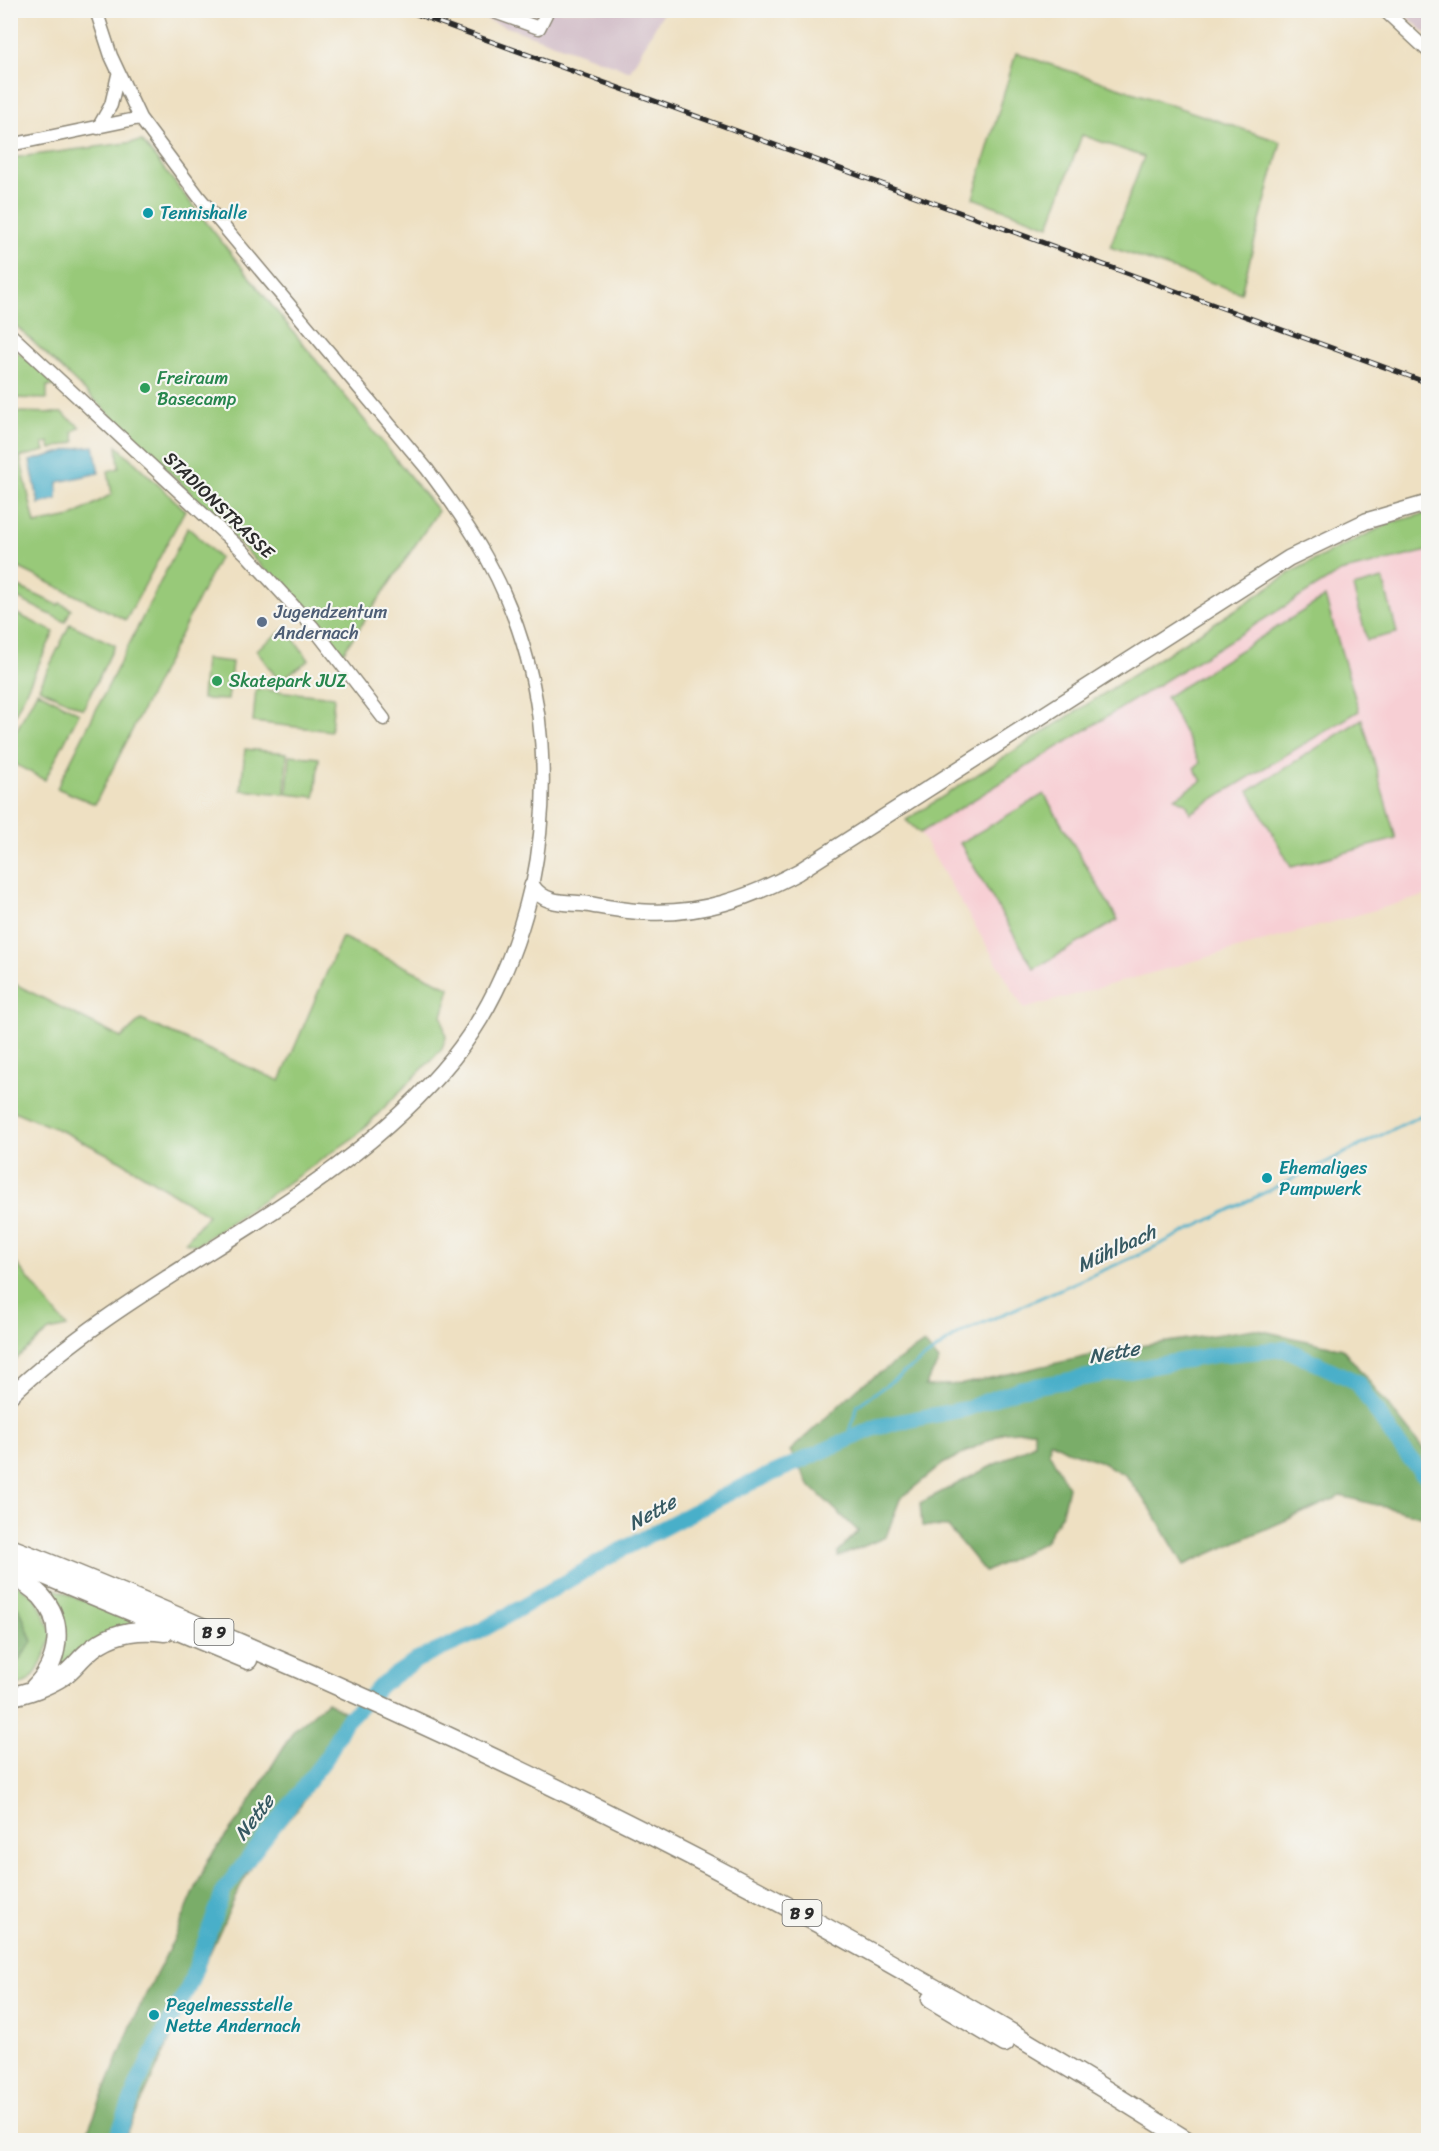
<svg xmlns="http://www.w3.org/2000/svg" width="1439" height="2151" font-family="Sriracha,sans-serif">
<rect width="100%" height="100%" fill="#f6f6f2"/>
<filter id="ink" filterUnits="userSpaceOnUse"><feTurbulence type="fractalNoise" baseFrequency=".0167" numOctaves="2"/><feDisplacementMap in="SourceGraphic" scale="12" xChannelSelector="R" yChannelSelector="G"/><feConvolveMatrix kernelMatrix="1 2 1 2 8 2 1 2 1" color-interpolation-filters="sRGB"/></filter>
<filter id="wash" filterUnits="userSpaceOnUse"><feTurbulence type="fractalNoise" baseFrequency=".008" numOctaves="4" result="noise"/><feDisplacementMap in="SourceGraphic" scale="24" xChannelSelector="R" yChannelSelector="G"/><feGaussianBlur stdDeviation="1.35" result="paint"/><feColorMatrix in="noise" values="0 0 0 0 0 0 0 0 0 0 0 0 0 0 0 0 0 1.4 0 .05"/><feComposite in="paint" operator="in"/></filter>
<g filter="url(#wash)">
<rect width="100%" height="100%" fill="#eee0c2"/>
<path fill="#f7cfd4" d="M1428 551V895L1024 1009 920 833 1340 572Z"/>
<path fill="#d2bdc8" d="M462 11H664L630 71Z
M1401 11H1428V35Z"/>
<path fill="#98c979" stroke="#627a52" stroke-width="1.5" d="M1016 53 1281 142 1241 293 1110 247 1144 157 1082 135 1049 226 973 198Z
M142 141 274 308 438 511 340 657C241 535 125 429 11 321V158Z
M11 349H13L40 368 60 386H47V399L11 398Z
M11 412 62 413 80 427 73 432 75 442 51 449 49 442 43 444 45 451 20 457 35 524 71 517 112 494 108 471 119 468 117 446 185 510 126 620 11 564Z
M1428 513V551L1340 572 920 833 906 820 1238 608 1290 573 1332 551 1393 522Z
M188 527 219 558 95 804 57 788Z
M1383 579 1397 633 1367 640 1353 587Z
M10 583 58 605 60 603 71 609 65 622 11 595Z
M1325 597 1359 711 1190 813 1187 804 1175 798 1202 781 1194 768 1200 763 1166 697Z
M11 611 54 632 11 723Z
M70 624 115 645 83 709 39 688Z
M286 628 309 660 279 681 256 650Z
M205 659 232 662 228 700 202 699Z
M256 689 334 697 331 731 253 722Z
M37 691 79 713 45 780 11 762V741Z
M1362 719 1396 839 1291 867 1249 791Z
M245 749 287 753 285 794 241 790Z
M290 755 319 758 315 797 287 794Z
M1044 794 1118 920 1034 969 960 843Z
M342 937 450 988 442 1016 446 1038 441 1050 356 1136 197 1245 185 1242 208 1215 121 1161 66 1133 11 1110V982L121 1038 141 1020 280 1081Z
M10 1245 12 1258 67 1327 49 1331 11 1363Z
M10 1579 37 1599 53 1635C43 1658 39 1683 11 1688V1671L32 1642 21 1612 11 1598Z
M33 1580 140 1623 43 1685 61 1648Z"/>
<path fill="#7aad69" stroke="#526c4a" stroke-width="1.5" d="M1254 1329 1343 1349 1428 1455V1518L1341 1496 1184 1565 1151 1509 1125 1475 1099 1461 1067 1450 1050 1441 1049 1452 1068 1487 1062 1513 1045 1542 985 1572 948 1527 922 1526 920 1503 1034 1444V1430L1004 1432 943 1464 900 1499 886 1537 838 1557V1552L858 1531 809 1485 790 1451 859 1387 924 1343 939 1361 925 1386 963 1384 1120 1349Z
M11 1598 21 1612 32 1642 11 1671Z
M327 1702 355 1717 302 1803 259 1854 240 1887 124 2140H84L136 2014 173 1941 208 1860 241 1816 294 1730Z"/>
<path fill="#4aafc9" stroke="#3a6d7a" stroke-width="1.5" d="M94 446 99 473 58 482 57 499 39 504 30 461 76 448Z"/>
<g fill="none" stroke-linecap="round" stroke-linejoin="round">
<path stroke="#4aafc9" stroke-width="3" d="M845 1442 858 1405 960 1333 1136 1256 1428 1112"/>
<path stroke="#4aafc9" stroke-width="16" d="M116 2140 140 2078 189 1986 224 1890 327 1757 345 1722 383 1683 417 1660 477 1633 612 1555 733 1491 879 1426 965 1409 1019 1389 1215 1355 1286 1349 1357 1382 1396 1441 1421 1472 1428 1478"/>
</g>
</g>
<g filter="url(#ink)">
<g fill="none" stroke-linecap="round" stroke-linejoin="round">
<g stroke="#8c8676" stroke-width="15">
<path id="minor" d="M96 10 111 56 140 118 199 197 427 469C448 497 469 526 486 557 542 658 555 773 532 886
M489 10 539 28 548 10
M1384 10 1428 51
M98 128 111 105 118 75
M10 145 140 118
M10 334 245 553 312 626 384 719"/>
</g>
<g stroke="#8c8676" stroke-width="18">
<path id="major" d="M532 886C545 905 565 902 586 904 605 907 625 911 645 912 701 915 749 898 798 872L1289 558 1366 521 1428 503
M10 1396C145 1267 334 1205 453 1058 493 1008 518 947 532 886"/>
</g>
<g stroke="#8c8676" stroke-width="21">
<path id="highway" d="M10 1548C87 1577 162 1610 237 1642 567 1783 884 1948 1186 2140
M10 1564 44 1575 248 1660
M10 1574C21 1580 32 1587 41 1596 66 1623 59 1663 34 1688
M10 1696C27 1694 49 1685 63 1676 72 1670 79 1660 87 1653 109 1632 136 1628 165 1632
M931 1999 1005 2043"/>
</g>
<use href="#minor" stroke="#fff" stroke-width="12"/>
<use href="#major" stroke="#fff" stroke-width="15"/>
<use href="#highway" stroke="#fff" stroke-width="18"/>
<g stroke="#2b2b2b" stroke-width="5">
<path id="rail" d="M405 10 1428 383"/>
</g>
<use href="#rail" stroke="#f6f6f2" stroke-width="3" stroke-dasharray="9" stroke-linecap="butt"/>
</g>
</g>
<g fill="#0f9aa8" stroke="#f6f6f2" stroke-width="2">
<circle cx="148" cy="213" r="6"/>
<circle cx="1267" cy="1178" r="6"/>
<circle cx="154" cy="2015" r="6"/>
</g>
<g fill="#2e9e5b" stroke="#f6f6f2" stroke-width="2">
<circle cx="145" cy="388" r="6"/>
<circle cx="217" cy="681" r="6"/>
</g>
<circle fill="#5c6f8a" stroke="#f6f6f2" stroke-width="2" cx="262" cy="622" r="6"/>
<g text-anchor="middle" stroke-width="4.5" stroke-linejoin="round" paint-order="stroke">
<g fill="#f6f6f2" stroke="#686867" stroke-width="1.5">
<rect x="194.5" y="1619" width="39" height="26" rx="4.5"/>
<rect x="782.5" y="1900" width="39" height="26" rx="4.5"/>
</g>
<g font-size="16" font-weight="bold" fill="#2b2b2b">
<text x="214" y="1638">B 9</text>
<text x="802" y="1919">B 9</text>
</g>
<g font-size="18" fill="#0d838f" stroke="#f6f6f2" text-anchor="start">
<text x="160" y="219">Tennishalle</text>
<text x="1279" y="1174">Ehemaliges<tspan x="1279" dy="21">Pumpwerk</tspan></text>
<text x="166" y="2011">Pegelmessstelle<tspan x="166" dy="21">Nette Andernach</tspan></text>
</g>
<g font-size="18" fill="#27864d" stroke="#f6f6f2" text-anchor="start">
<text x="157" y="384">Freiraum<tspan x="157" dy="21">Basecamp</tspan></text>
<text x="229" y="687">Skatepark JUZ</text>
</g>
<g font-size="18" fill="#2b2b2b" stroke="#f6f6f2">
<text transform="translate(219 505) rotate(44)" y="6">STADIONSTRASSE</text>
</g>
<g font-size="18" fill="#4e5e75" stroke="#f6f6f2" text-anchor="start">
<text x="274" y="618">Jugendzentum<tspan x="274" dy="21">Andernach</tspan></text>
</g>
<g font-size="20" font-style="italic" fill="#365962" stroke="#f6f6f2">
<text transform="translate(1116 1248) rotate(-25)" y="7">Mühlbach</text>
<text transform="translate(1114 1352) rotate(-10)" y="7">Nette</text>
<text transform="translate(652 1512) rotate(-29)" y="7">Nette</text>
<text transform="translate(254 1817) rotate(-52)" y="7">Nette</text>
</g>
</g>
<rect width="1439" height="2151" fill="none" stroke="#f6f6f2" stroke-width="36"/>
</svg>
